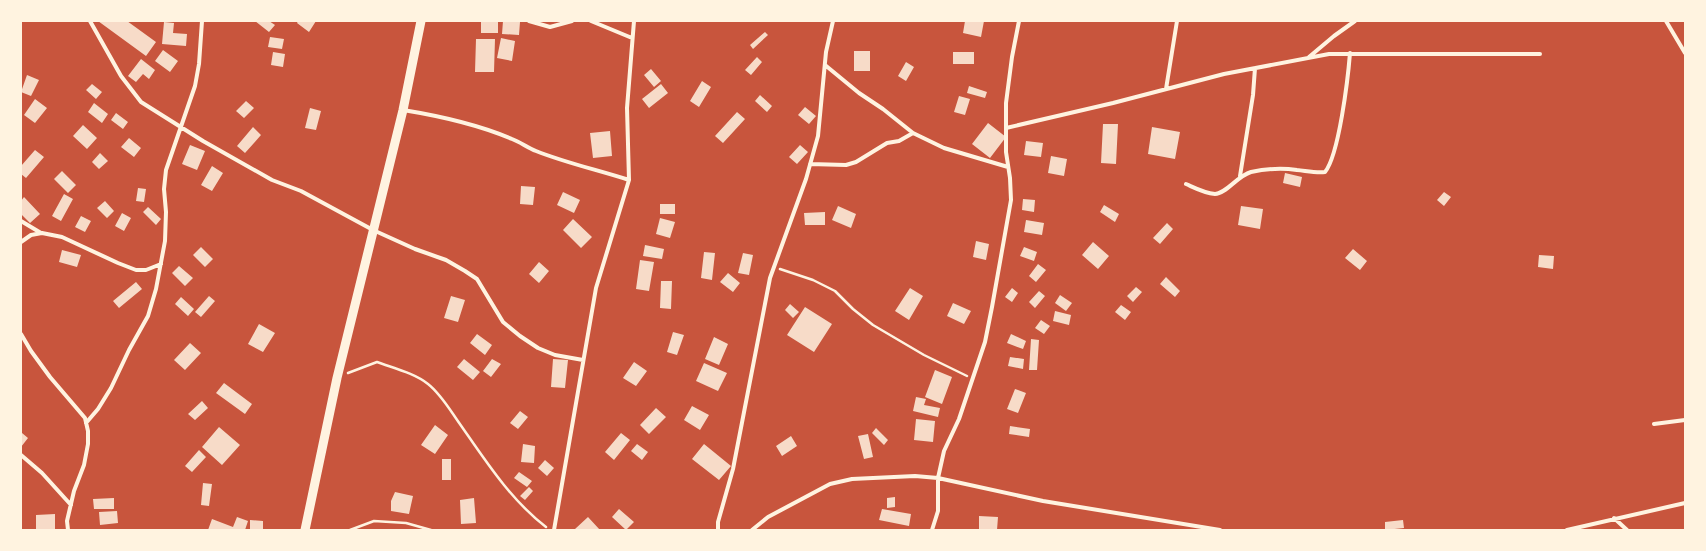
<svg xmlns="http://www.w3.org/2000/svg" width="1706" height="551" font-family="Ubuntu,sans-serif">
<rect width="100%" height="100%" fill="#c8553d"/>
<path fill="#f7dbc8" d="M98 21H127L156 42 146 56Z
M255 21H269L275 25 269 32Z
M298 21H316L309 32 297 23Z
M481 21H498V33H481Z
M503 21 520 22 519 35 502 34Z
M965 21H984L981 37 963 33Z
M164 22 174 23 173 33 187 34 186 46 162 44Z
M765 32 768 35 753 49 750 45Z
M270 37 284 39 282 49 268 47Z
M501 38 515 41 512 61 497 58Z
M476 39H495L494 72H475Z
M163 50 178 61 170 72 155 61Z
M854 51H870V71H854Z
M273 52 285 54 283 67 271 65Z
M953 52H974V64H953Z
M757 57 762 62 751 75 745 70Z
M141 59 155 70 149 79 143 74 136 82 128 76Z
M906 62 914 67 906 81 898 76Z
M651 69 661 81 654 87 644 75Z
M27 75 39 80 31 96 21 92Z
M702 81 711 87 699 107 690 101Z
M92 84 102 92 96 99 86 90Z
M661 84 668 93 649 108 642 99Z
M969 86 987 92 985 98 967 93Z
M760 95 772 106 767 112 755 101Z
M959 96 970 99 965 115 954 112Z
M35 99 47 108 35 123 24 115Z
M246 101 254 108 244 118 236 111Z
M94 103 108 114 102 123 88 112Z
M805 107 816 116 809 124 798 115Z
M310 108 321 111 316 130 305 128Z
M737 112 745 119 723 143 715 136Z
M116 113 128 122 123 129 111 120Z
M988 123 1006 137 990 158 972 144Z
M1103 124H1118L1116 164 1101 163Z
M83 125 97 138 87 149 73 136Z
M253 127 261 135 245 153 237 146Z
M1152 127 1180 132 1175 159 1148 154Z
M610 131 612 156 593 158 590 133Z
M129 138 141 148 134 157 121 147Z
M1026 141 1043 143 1041 157 1024 155Z
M190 145 205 151 197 170 182 164Z
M800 145 808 152 797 164 789 157Z
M35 150 44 157 26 178 21 174V166Z
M100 153 108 161 99 169 92 162Z
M1051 156 1067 159 1064 176 1048 173Z
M212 166 223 173 212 191 201 185Z
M62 171 76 185 68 193 54 179Z
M1285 173 1302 177 1300 187 1283 183Z
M521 186 535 187 533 205 520 204Z
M138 188 146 189 144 202 136 201Z
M563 192 580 200 574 213 557 205Z
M1444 192 1451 197 1444 206 1437 200Z
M64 194 73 199 61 221 52 216Z
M24 197 40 214 30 223 21 214V201Z
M1023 199 1035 200 1034 212 1022 210Z
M105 201 114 211 107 218 97 208Z
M660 204H675V214H660Z
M1104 205 1119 214 1115 222 1100 212Z
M838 206 856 214 851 228 832 220Z
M1241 206 1263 209 1260 229 1238 225Z
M148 207 161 219 156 225 143 212Z
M825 212V225H805L804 213Z
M122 213 131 218 124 231 115 226Z
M81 216 91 221 85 232 75 227Z
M660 218 675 222 670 238 656 234Z
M573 219 592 237 581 248 563 230Z
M1026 220 1044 223 1042 235 1024 232Z
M1167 223 1173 229 1160 244 1153 238Z
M976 241 989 244 986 260 973 257Z
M1093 242 1109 256 1098 269 1082 255Z
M645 245 664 249 662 259 643 256Z
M201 247 213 259 205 267 193 255Z
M1024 247 1037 252 1034 261 1020 256Z
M1353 249 1367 261 1360 270 1345 258Z
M62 250 81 255 77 267 59 262Z
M704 252 715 253 712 280 701 278Z
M743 253 753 255 749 275 738 273Z
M1539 255 1554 256 1553 269 1538 267Z
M640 260 654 262 649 291 636 289Z
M539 262 549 271 539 283 529 274Z
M1038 264 1046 270 1036 282 1029 276Z
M179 266 193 278 185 286 172 273Z
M728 273 740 283 733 292 720 282Z
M1166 277 1180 291 1175 297 1160 284Z
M661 281H672L671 309 660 308Z
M136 282 142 289 119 308 113 301Z
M1136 287 1142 292 1133 302 1127 296Z
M910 288 923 296 909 320 895 311Z
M1012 288 1018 293 1012 302 1005 297Z
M1039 291 1045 296 1035 308 1029 302Z
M1060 295 1072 303 1066 311 1055 303Z
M209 296 215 301 201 317 195 312Z
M451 296 465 300 458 322 444 318Z
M181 297 194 309 188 316 175 304Z
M953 303 971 311 964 324 947 316Z
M790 304 799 312 793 318 785 310Z
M1121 305 1131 312 1125 320 1115 312Z
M805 307 832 324 814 352 787 335Z
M1055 311 1071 315 1069 325 1053 321Z
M1041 320 1050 326 1044 334 1035 328Z
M259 324 275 333 263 352 248 344Z
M673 332 684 335 677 355 667 352Z
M477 334 492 345 485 355 470 343Z
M1011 334 1026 341 1023 349 1007 343Z
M714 337 728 344 719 365 705 359Z
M1031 339 1039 340 1037 370H1029Z
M190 343 201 353 185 370 174 360Z
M1010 357 1024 359 1023 369 1008 366Z
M464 359 480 372 473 380 457 367Z
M492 359 501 364 491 377 483 371Z
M553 359 568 360 565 388 551 387Z
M634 362 647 371 636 386 623 378Z
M704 363 727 373 718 391 696 381Z
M935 370 952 377 942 404 925 397Z
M224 383 252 404 245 414 216 393Z
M1015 389 1026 393 1018 413 1007 409Z
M916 397 926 399 924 405 940 408 938 417 913 411Z
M202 401 208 408 195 420 188 414Z
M692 406 709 415 700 430 684 420Z
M656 408 666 417 649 434 640 425Z
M520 411 528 417 518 429 510 423Z
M916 419 935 421 933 442 914 440Z
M435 425 448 435 435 454 421 445Z
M1010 426 1030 429 1029 437 1009 434Z
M219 427 240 445 222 465 202 447Z
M876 428 888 440 884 445 872 433Z
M22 433 28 438 21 447V434Z
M621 433 630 440 614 460 605 452Z
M868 434 873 457 864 459 858 436Z
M791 436 797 446 782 456 776 446Z
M523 444 535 446 534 463 521 462Z
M637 444 648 452 642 460 631 451Z
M704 444 731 466 719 480 692 459Z
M199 450 206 457 192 472 185 466Z
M442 459H451V480H442Z
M545 460 554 468 547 476 538 468Z
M519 472 532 481 527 487 514 478Z
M203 483 212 484 209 506 201 505Z
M529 487 533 491 525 500 520 496Z
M395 492 413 496 409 514 391 511V501Z
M895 497V507L887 508V498Z
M114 498V509H94L93 499Z
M474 498 476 523 461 524 460 500Z
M619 509 634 522 626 530 612 517Z
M882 509 911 514 909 526 879 520Z
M117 511 118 523 100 525 99 512Z
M55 514V530H36V515Z
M979 516 998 517 997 530 979 529Z
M237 517 248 521 245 530H208L212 519 233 527Z
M588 517 600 530H576L575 529Z
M250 520 263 521V530H250Z
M1403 520 1404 528 1385 530V522Z"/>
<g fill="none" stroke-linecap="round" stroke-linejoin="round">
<path stroke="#fff3e0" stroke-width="2.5" d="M780 269 813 280 835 291 853 309 873 325 924 355 967 376
M348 373 377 362C393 368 414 373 428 384 442 395 451 412 462 427 487 463 511 500 546 527
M350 530 374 521 406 523 431 530"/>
<path stroke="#fff3e0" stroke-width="4" d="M90 21 121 76 141 102 203 141 272 180 301 191 373 230 415 249 446 260 465 271 477 279 503 322 520 336 538 348 555 355 583 360
M529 21 550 27 572 21
M591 21 632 38
M1666 21 1685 53
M1309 57 1334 36 1355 21
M825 65 859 93 883 109 913 133 944 148 1008 167
M1166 89 1177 21
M403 110C440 116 477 124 512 139 520 142 528 148 536 151 566 163 598 170 629 180
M1006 128 1113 103 1224 74 1329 54H1540
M810 164 846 165 856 162 887 143 899 141 913 133
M1240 176 1253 95 1255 68
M1186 184C1195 188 1204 193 1215 194 1226 194 1237 176 1251 172 1265 169 1283 168 1297 170 1307 171 1316 173 1325 172 1339 155 1348 78 1350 53
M21 221 41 233
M21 242 31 235 42 233 62 237 118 263 136 270H146L161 264
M21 334 31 351 50 377 85 418 88 431V444L84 465 74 491 67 521 68 530
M86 423 98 409 111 388 129 350 148 316 156 289 165 241 166 212 164 189 166 170 195 86 199 64 202 21
M1654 424 1685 420
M21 455 42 473 71 505
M1614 518 1627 530
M554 530 596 288 629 180 627 108 634 21
M718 530V522L733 469 770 278 806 179 818 136 826 52 833 21
M752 530 768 517 830 484 852 479 915 476 938 478 1043 501 1220 530
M932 530 938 511V478L944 451 959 419 985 342 992 307 1011 200 1010 178 1006 152V103L1012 57 1019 21
M1567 530 1685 503"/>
<path stroke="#fff3e0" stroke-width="9" d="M305 530 337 378 403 110 421 21"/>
</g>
<rect width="1706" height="551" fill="none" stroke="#fff3e0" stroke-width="44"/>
</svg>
